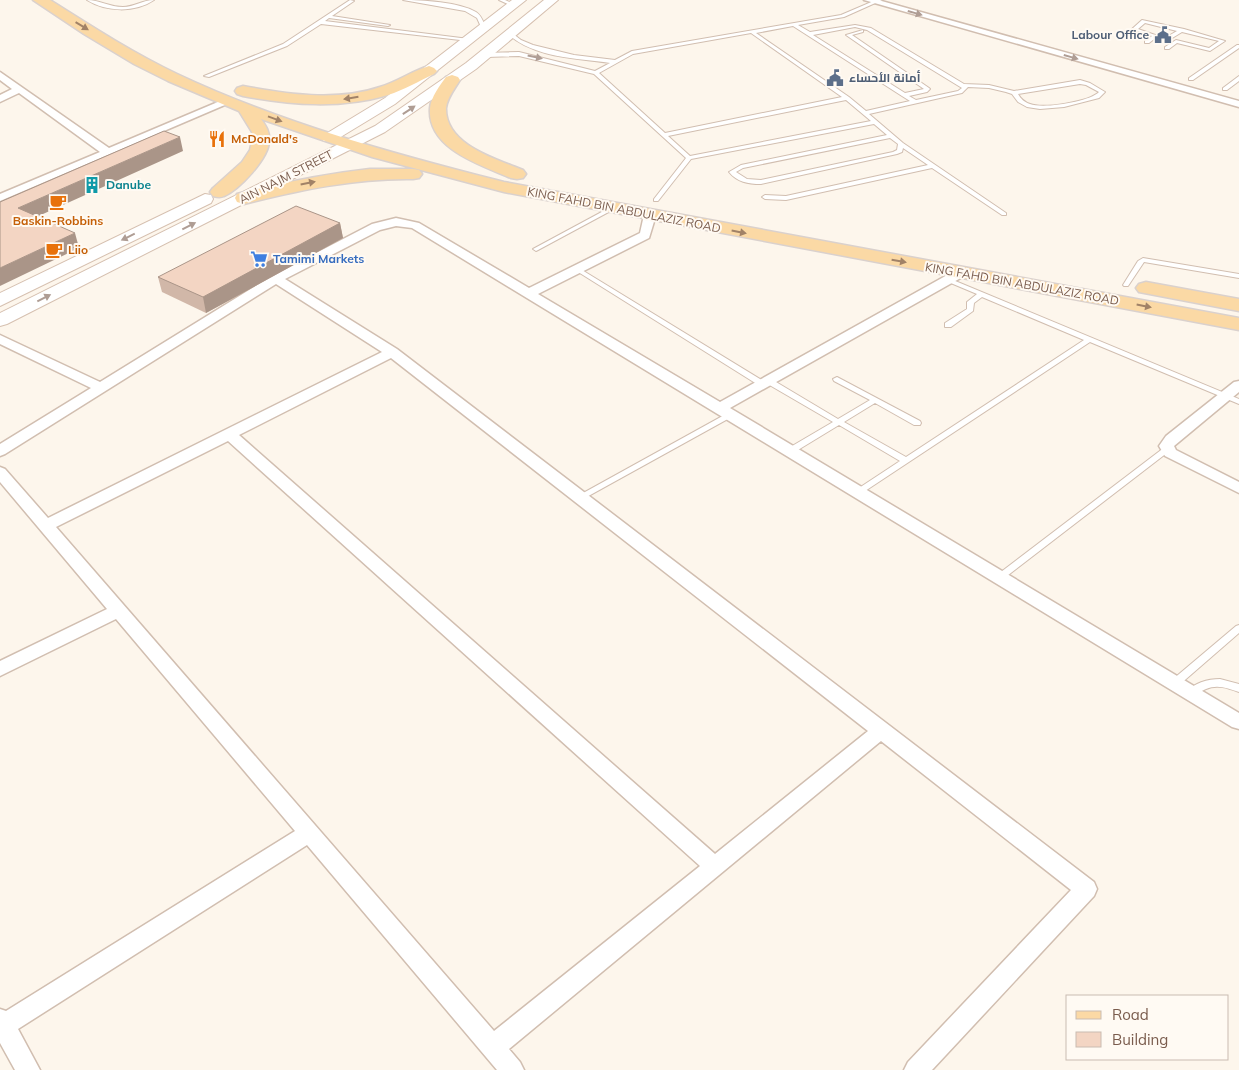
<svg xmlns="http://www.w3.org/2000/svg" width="1239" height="1070" font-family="Mulish,Cairo,sans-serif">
<rect width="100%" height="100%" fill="#fdf6ec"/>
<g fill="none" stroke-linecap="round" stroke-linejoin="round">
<g stroke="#d1beb0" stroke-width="2">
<path id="lane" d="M87 0C99 0 110 7 123 7 134 7 143 0 154 0 135 13 106 12 87 0Z
M350 0 354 1 332 16 390 25 388 26 329 18 325 21 469 39 471 40 469 41 321 24 287 46 209 77 204 76 283 44Z
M403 0C422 0 459 2 476 12 482 16 483 22 486 28L482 29 477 18 465 11Z
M499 0H505L516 5 512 6Z
M876 0H882L844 17 798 25 810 32 855 25 871 28 964 84 989 85 1014 91 1080 80 1090 83 1105 92 1099 98 1064 107 1040 109 1027 107 1018 102 1012 94 1006 92 989 88 968 87 962 93 869 114 903 143 1006 213V215H1002L932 168 786 200 765 199 762 197 765 195 786 196 928 165 903 148 902 152 897 154 761 184C748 184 737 182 729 172L741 165 887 135 874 124 691 159 658 201H654V199L686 158 594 74 519 56 486 57 483 55 486 53 519 52 595 71 610 63C577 58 534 58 508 34L512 33 521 40 533 45 574 55 615 60 632 51 841 15ZM793 26 902 96 910 101 866 111 849 97 756 33ZM855 27 867 30 962 88 958 91 916 100 909 96 927 92 930 89 929 88 852 35 863 32V30L846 35 924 89 905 93 813 35ZM751 33 842 97 665 133 599 73 633 54ZM1080 84 1086 85 1099 92C1089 102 1043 109 1030 104 1024 102 1021 99 1018 94ZM846 100 871 121 690 156 668 136ZM890 138 898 144 897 150 893 152 761 180 747 179 736 172 743 168Z
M1142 20 1184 29 1225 41 1210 51 1177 43 1169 49H1165V47L1176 40 1209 48 1219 41 1182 32 1169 40H1165V38L1177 31 1145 23 1138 29 1158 36 1149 43H1145V41L1152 36 1132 29Z
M1237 45H1239V48L1193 80H1189V78Z
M1239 76V81L1227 90H1223V88Z
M611 207 616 208 538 250 536 251 533 249Z
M1143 258 1239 274V278L1144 262 1128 286H1124L1123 285 1138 261Z
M577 267 765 382V379H771L838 419 870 400 834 381 833 379 837 377 920 421 921 423 920 425H914L875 403 844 422 906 457 1084 340 982 297 974 303 973 311 951 327H945V323L967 309V302L977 294 946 281V279L948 278 1239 399V404L1090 342 859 495 855 492 856 490 900 461 839 425 793 453H787L786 451 787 449 833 422 766 383V386H760L575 270V268Z
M728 413H731L735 415 583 499 580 500 576 497Z
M1165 447H1171L1172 449 1003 579H997L995 577 997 575Z
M1239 625V633L1178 686H1172L1170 683 1172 680 1236 626Z
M1220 679 1239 684V692C1228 688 1217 684 1206 689 1201 691 1196 695 1191 697L1187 696 1186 693C1193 683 1208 679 1220 679Z"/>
</g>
<g stroke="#d1beb0" stroke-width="3">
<path id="street" d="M864 0H878L1239 101V107Z
M0 72 109 148 225 99 229 98 234 101 0 201V194L100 152 19 93 0 102V95L12 89 0 80Z
M650 212 656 215 649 238 538 294 720 402 958 269H966L968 272 966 275 730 408 1239 713V729L1232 727 412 228 396 226 380 230 285 279 397 349 1094 882 1097 889 1094 896 932 1070H904L908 1062 1071 890 881 741 509 1049 520 1062 524 1070H497L307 845 18 1029 40 1070H15L0 1043V1009L6 1011 295 831 116 619 0 676V661L107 609 0 482V467L5 469 48 518 382 352 276 284 5 454 0 456V444L91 388 0 344V335L100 382 272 276 372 224 396 218 419 223 529 288 640 233 644 215ZM391 358 868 731 715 854 239 435ZM228 441 700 866 494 1031 56 527Z
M1239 381V392L1174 446 1176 450 1239 482V493L1165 456 1159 446 1166 436 1234 382Z"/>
</g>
<g stroke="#d6c0b0" stroke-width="2">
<path id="secondary" d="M512 0H526L395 104 334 141H324L321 138 324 135 385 98Z
M544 0H558L476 69 385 132 7 324 0 326V313L375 126 466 63Z
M205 194 211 195 213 199 211 203 0 306V293Z"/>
</g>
<g stroke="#dad1cd" stroke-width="3">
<path id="primary" d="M33 0H50C91 26 133 53 177 74 281 123 394 154 504 182L1239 318V330L504 192 372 157 261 119C266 126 270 132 269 141 269 158 239 190 224 196 220 198 217 197 213 196L210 192 213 188 242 162 250 150 252 141V132L239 111 168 81 134 64 84 34Z
M429 66 434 68 437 71 434 74C419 81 404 90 388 95 340 109 292 105 243 96L237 94 235 91 237 88 243 86C287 94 336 102 380 87 397 82 412 71 429 66Z
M452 75 458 77 460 80C455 88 447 98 446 108 445 145 496 159 523 170L526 174 523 178 517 179 511 178C481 165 427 149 430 108 431 97 440 85 446 77Z
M370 169H413L419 170 422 174 419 178 413 179C355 178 300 190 244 204L237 202 235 198 237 194C281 183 325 174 370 169Z
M1146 282 1239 299V311L1139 292 1136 288 1139 284Z"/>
</g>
<use href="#lane" fill="#fff" fill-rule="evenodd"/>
<use href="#street" fill="#fff" fill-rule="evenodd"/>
<use href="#secondary" fill="#fff" fill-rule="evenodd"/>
<use href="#primary" fill="#fbd9a5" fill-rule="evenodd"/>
</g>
<path fill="#d1b7a8" d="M340 223 343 238 206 313 162 292 158 277Z"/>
<path fill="#aa9588" d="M180 137 183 151 23 223 18 208Z
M340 223 343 238 206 313 203 297Z
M75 233 79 248 0 286V268Z"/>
<path fill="#f3d5c3" stroke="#aa9588" d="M164 131 180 137 18 208 75 233 0 268V202Z
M296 206 340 223 203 297 158 277Z"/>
<defs><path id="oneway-solid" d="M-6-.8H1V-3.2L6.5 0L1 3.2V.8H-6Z" transform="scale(1.25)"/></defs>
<g fill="#af9d94">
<use href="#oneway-solid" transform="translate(915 13) rotate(16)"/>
<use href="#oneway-solid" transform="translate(535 57) rotate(12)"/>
<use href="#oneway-solid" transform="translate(1071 57) rotate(16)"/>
<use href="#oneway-solid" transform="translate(409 110) rotate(-34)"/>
<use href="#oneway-solid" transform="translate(189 226) rotate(-27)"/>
<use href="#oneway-solid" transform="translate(128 237) rotate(154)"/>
<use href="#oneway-solid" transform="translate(44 298) rotate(-27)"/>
</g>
<g fill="#a18267">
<use href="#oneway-solid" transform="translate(82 26) rotate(31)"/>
<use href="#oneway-solid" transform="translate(351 98) rotate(171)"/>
<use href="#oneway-solid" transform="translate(275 119) rotate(20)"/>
<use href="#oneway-solid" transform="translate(308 183) rotate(-11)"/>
<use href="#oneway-solid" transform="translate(739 232) rotate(11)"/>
<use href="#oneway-solid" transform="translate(899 261) rotate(10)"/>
<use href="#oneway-solid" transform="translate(1144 306) rotate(11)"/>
</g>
<defs>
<g id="civic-bare" transform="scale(1.35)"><path d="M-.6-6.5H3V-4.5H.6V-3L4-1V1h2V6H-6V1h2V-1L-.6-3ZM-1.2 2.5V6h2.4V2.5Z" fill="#5c6f8a" stroke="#fffaf3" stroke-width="2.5" paint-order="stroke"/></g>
<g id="restaurant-bare" transform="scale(1.35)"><path d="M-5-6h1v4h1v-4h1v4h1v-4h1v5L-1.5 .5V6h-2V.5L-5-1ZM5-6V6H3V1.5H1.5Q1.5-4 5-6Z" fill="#e8710a" stroke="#fffaf3" stroke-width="2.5" paint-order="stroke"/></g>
<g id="building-bare" transform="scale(1.35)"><path d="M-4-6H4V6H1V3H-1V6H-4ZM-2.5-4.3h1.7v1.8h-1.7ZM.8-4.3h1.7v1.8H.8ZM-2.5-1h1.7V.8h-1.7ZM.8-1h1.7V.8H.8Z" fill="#0f9aa8" stroke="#fffaf3" stroke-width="2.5" paint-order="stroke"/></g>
<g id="cafe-bare" transform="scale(1.35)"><path d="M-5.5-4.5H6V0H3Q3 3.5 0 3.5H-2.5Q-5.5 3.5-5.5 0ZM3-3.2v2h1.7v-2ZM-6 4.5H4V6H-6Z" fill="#e8710a" stroke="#fffaf3" stroke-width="2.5" paint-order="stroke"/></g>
<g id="supermarket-bare" transform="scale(1.35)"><path d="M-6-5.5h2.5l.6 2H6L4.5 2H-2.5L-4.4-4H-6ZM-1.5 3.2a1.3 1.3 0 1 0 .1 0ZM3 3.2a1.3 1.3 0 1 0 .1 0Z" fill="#3f7fe0" stroke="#fffaf3" stroke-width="2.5" paint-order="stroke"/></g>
</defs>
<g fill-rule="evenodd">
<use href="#civic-bare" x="1163" y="35"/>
<use href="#civic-bare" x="835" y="78"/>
<use href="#restaurant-bare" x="217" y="139"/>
<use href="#building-bare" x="92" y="185"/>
<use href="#cafe-bare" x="58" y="202"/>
<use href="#cafe-bare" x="54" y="250"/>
<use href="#supermarket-bare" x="259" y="259"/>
</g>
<g text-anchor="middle" stroke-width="4" stroke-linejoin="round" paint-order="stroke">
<g font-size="12" font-weight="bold" fill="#4e5e75" stroke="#fffaf3" text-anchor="end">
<text x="1149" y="39">Labour Office</text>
<text x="849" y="82" text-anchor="start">أمانة الأحساء</text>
</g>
<g font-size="12" font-weight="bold" fill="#c56008" stroke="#fffaf3" text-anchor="start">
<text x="231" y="143">McDonald's</text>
<text x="58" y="225" text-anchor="middle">Baskin-Robbins</text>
<text x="68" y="254">Liio</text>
</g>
<g font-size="12" fill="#7a5c4d" stroke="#fffaf3">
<text transform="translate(286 177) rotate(-27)" y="4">AIN NAJM STREET</text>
<text transform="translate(624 210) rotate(11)" y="4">KING FAHD BIN ABDULAZIZ ROAD</text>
<text transform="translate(1022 284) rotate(10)" y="4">KING FAHD BIN ABDULAZIZ ROAD</text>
</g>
<g font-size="12" font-weight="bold" fill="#0d838f" stroke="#fffaf3" text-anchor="start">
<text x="106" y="189">Danube</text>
</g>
<g font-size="12" font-weight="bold" fill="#366cbe" stroke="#fffaf3" text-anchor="start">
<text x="273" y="263">Tamimi Markets</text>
</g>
</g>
<rect x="1066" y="995" width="162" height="65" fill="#fffaf3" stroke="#cabbb1"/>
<rect x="1076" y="1011" width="25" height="8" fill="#fbd9a5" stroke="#cabbb1"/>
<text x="1112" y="1020" font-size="15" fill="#7a5c4d">Road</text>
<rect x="1076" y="1032" width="25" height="15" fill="#f3d5c3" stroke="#cabbb1"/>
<text x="1112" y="1045" font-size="15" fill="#7a5c4d">Building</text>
</svg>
